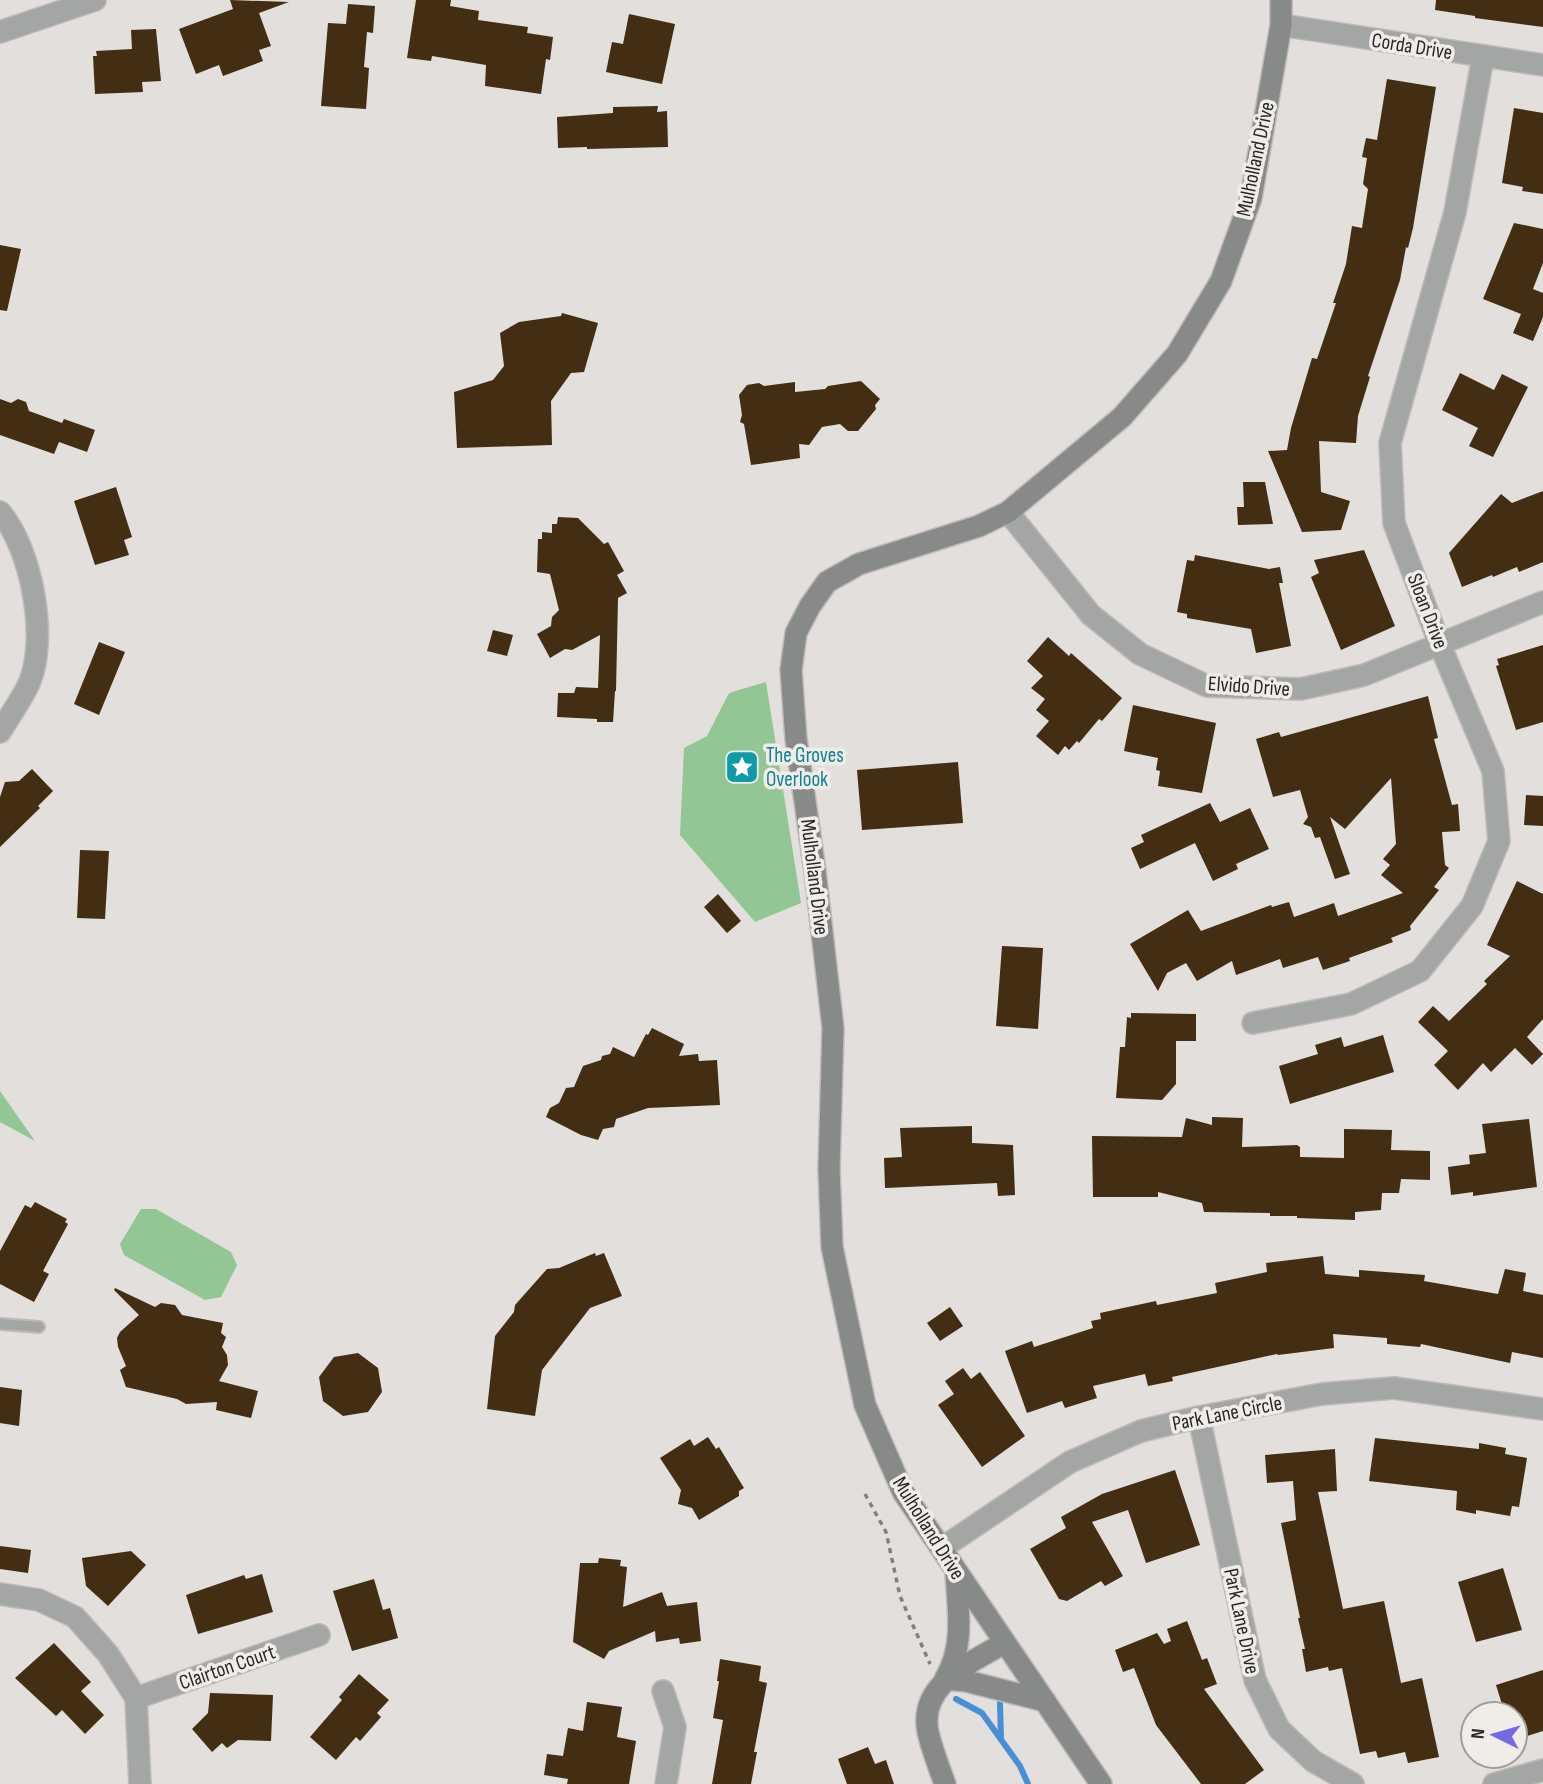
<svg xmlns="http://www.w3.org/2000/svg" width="1543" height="1784" font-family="'Sofia Sans Condensed',sans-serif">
<rect width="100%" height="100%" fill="#e2dfdc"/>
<path fill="#92c795" d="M766 682 801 903 755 922 680 835 684 748 707 736 729 693Z
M0 1091 35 1141 0 1122Z
M141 1209H156L231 1252 237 1265 221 1297 205 1300 124 1255 120 1244Z"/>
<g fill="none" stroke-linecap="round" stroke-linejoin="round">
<path stroke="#4890d6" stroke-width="6" d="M956 1699 982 1713 1020 1766 1028 1784
M1000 1703 1001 1738"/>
</g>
<path fill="#432d13" d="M230 0 289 2 259 13 271 46 259 50 263 61 223 76 219 65 196 74 179 29 233 9Z
M416 0H451L450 6 479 11 478 20 528 27 527 33 553 37 550 60 546 59 541 94 485 86 486 65 432 56 431 61 407 58Z
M1436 0H1543V27L1475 18V16L1435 10Z
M348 4 375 6 373 33 367 32 364 67 369 68 366 109 321 106 328 23 346 24Z
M629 14 675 24 662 84 606 72 612 42 623 44Z
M156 29 161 81 142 82 143 92 95 94 93 56H97L96 51 132 49 131 30Z
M1387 79 1436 87 1413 228 1408 248 1406 247 1400 280 1368 376 1370 377 1358 416 1356 443 1319 441 1321 492 1350 501 1341 530 1302 532 1268 451 1287 450 1291 428 1312 358 1317 359 1336 303H1333L1346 264 1352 226 1362 228 1368 189 1363 184 1367 158 1362 157 1366 138 1377 140Z
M658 106 657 112 667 111 668 147 587 149V147L558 148 557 117 613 113V107Z
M1514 108 1543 113V194L1522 191 1523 187 1502 183Z
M1514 223 1543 229V263L1533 289 1543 293V317L1533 341 1513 333 1521 314 1483 299Z
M0 245 21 249 7 311 0 310Z
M562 313 598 323 584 372 571 373 551 401 552 445 457 448 454 392 493 380 504 366 500 333 519 322 561 316Z
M1460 373 1494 390 1502 374 1528 387 1493 457 1469 446 1478 428 1442 410Z
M861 381 880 399 875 405 876 409 858 431H848L840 424 822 427 809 445 799 444 800 458 751 465 744 424 740 422 742 415 739 395 747 385 759 383 764 386 795 382V392L825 389 828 386Z
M0 399 11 403 18 399 26 402 29 411 62 423 64 419 95 430 87 452 59 442 54 454 0 435Z
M1243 482H1265L1273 524 1238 525 1237 507H1244Z
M116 487 132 537 124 540 129 555 95 565 74 501Z
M1543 491V562L1519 572 1517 567 1493 577 1492 575 1462 587 1449 553 1501 494 1512 503Z
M558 517 578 518 604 544 608 542 624 571 617 575 627 593 618 598 616 691H615L613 722H597V719L557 717 558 693H574L576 687 598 688 600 635 572 650 565 649 550 658 537 634 551 626 552 617 559 610 550 574 537 572 538 539H542V532L552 533V524H557Z
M1364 550 1395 626 1341 650 1311 577 1319 573 1314 560Z
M1195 555 1269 569 1280 567 1283 583H1279L1291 646 1256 653 1251 629 1187 618V614L1177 612 1187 560 1194 561Z
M493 630 513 635 507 656 487 651Z
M1048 637 1069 656 1071 653 1122 698 1102 721 1099 719 1079 743 1077 741 1069 750 1065 746 1058 755 1036 736 1049 721 1036 710 1045 699 1031 688 1043 676 1027 661Z
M99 642 125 652 99 715 74 704Z
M1543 645V722L1516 730 1496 666 1499 665 1497 659Z
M1428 696 1438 738 1434 739 1452 805 1458 804 1460 831 1442 832 1445 865 1449 868 1434 887 1439 890 1410 926 1411 930 1391 938 1393 942 1349 958 1350 961 1323 970 1318 957 1283 968 1280 959 1236 975 1232 961 1197 981 1186 963 1167 973 1158 991 1130 944 1188 910 1201 931 1271 905 1272 907 1289 902 1294 917 1334 903 1338 916 1403 893 1381 875 1390 865 1383 859 1396 844 1391 778 1345 829 1330 817 1350 874 1335 879 1320 837 1315 838 1311 827 1303 824 1308 817 1300 790 1273 797 1256 739 1279 732 1281 737Z
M1133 705 1216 723 1202 793 1158 786 1160 771 1156 770 1158 758 1124 751Z
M958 762 963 823 862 830 857 770Z
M32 769 53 791 38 806 40 808 0 847V797L5 782 19 781Z
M1526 795 1543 796V826L1524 825Z
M1210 803 1220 822 1250 808 1269 849 1236 864 1238 869 1213 881 1195 843 1140 869 1131 848 1144 842 1141 835Z
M80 850 109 851 105 919 77 918Z
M1517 881 1543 894V1019L1527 1037 1543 1054 1532 1065 1515 1048 1491 1072 1483 1063 1458 1090 1434 1065 1448 1051 1418 1022 1433 1006 1449 1021 1487 984 1484 981 1510 956 1487 945Z
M718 894 741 921 727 933 704 907Z
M1002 946 1043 948 1038 1029 996 1026Z
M1131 1013 1196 1014V1041H1176V1084L1162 1100 1116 1098 1120 1047H1125L1127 1017 1131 1018Z
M652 1028 684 1044 679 1056 698 1054 699 1061 717 1060 720 1105 648 1108 616 1119 614 1127 603 1129 598 1140 581 1135 546 1117 550 1108 559 1103 566 1088 574 1087 583 1066 601 1060 602 1056 610 1054 613 1047 634 1057 646 1034 648 1035Z
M1383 1035 1394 1072 1290 1104 1279 1066 1318 1054 1315 1045 1341 1037 1344 1047Z
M1212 1117 1243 1118 1242 1147 1297 1145 1300 1147V1157L1344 1158V1129L1392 1130 1391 1150 1430 1151V1180L1401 1179 1399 1193H1382L1381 1210 1355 1212V1220L1297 1218V1216H1270V1213L1204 1212 1202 1203 1158 1192V1197H1093L1092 1136 1182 1137 1186 1118 1212 1125Z
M1529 1119 1537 1187 1473 1196V1192L1451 1195 1448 1167 1470 1164 1469 1155 1486 1153 1482 1124Z
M972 1126V1143L1013 1145 1015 1195 998 1196 997 1183 885 1188 884 1158 902 1157 900 1128Z
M35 1202 67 1219 65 1222 68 1224 43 1271 49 1274 34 1302 0 1284V1251L25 1205 31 1208Z
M595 1253 596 1256 604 1253 622 1296 590 1308 542 1370 535 1416 487 1409 495 1336 514 1312 515 1305 547 1269 559 1268Z
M1323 1256 1325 1274 1359 1277V1270L1425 1275 1424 1281 1498 1294 1505 1269 1526 1273 1523 1291 1543 1295V1358L1512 1352 1510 1363 1421 1344 1420 1347 1387 1344V1338L1333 1334 1334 1348 1278 1355 1277 1354 1172 1377 1173 1381 1148 1386 1145 1374 1093 1386 1097 1398 1065 1408 1062 1401 1027 1413 1005 1351 1032 1341 1034 1347 1093 1328 1091 1321 1101 1319 1100 1313 1156 1301 1157 1305 1217 1293 1215 1283 1267 1272 1266 1263Z
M115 1288 155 1307 161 1303 175 1305 182 1315 223 1323 221 1333 226 1337 222 1347 227 1355 228 1365 219 1381 258 1391 251 1418 216 1410 217 1402 186 1404 177 1399 126 1387 120 1370 126 1366 118 1347 117 1338 120 1332 139 1315 114 1290Z
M950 1307 963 1326 940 1341 927 1323Z
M358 1353 378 1368 382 1392 368 1412 343 1416 323 1401 319 1377 334 1357Z
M963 1368 971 1379 980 1372 1025 1436 982 1467 938 1405 954 1394 945 1381Z
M0 1387 22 1390 19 1426 0 1423Z
M708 1437 716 1449 719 1447 744 1488 739 1491V1496L699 1520 692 1508 678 1504 681 1490 660 1458 690 1439 694 1446Z
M1375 1438 1479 1449V1443L1506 1448 1505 1454 1527 1458 1519 1507 1512 1506 1510 1516 1476 1510V1514L1456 1510 1457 1491 1369 1481Z
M1335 1449 1337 1491 1318 1492 1343 1609 1384 1601 1401 1683 1422 1678 1439 1757 1408 1763 1405 1752 1378 1758 1376 1751 1360 1754 1342 1668 1329 1671 1328 1667 1306 1672 1302 1649H1305L1298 1618H1300L1281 1523 1296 1520 1293 1481 1267 1483 1265 1455Z
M1175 1470 1200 1545 1146 1563 1128 1510 1092 1522 1123 1576 1105 1586 1101 1581 1067 1601 1059 1599 1030 1549 1066 1528 1061 1517 1102 1494Z
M0 1546 31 1550 28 1573 0 1569Z
M131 1551 146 1565 108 1606 86 1586 82 1558Z
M599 1558 621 1560 620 1566 627 1567 623 1607 662 1592 667 1606 697 1602 701 1641 680 1644 679 1638 656 1642 655 1631 609 1651 604 1659 573 1642 580 1563H598Z
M1503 1568 1522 1630 1476 1642 1458 1582Z
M262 1574 273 1612 198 1634 186 1595 244 1575 246 1579Z
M374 1579 383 1610 390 1608 398 1638 352 1651 333 1591Z
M1187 1621 1202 1660 1207 1658 1217 1684 1204 1689 1264 1770 1245 1784H1201L1156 1725 1134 1668 1123 1672 1115 1650 1157 1633 1164 1644 1171 1641 1167 1629Z
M54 1643 91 1682 81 1691 104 1715 85 1734 62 1710 56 1716 15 1678Z
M720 1659 761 1666 759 1681 767 1683 754 1752H757L751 1784H712L723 1720 713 1718 719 1681H717Z
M1543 1670V1731L1515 1740V1714H1505L1496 1685Z
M359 1674 389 1700 377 1713 381 1717 360 1741 356 1737 336 1760 310 1737 342 1700 339 1697Z
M210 1693 273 1695 271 1741 238 1740 227 1748 222 1743 212 1752 192 1729 208 1713Z
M587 1702 622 1707 617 1737 636 1741 629 1784H567L568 1779 544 1775 547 1754 563 1756 568 1728 583 1731Z
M868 1747 875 1764 886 1760 894 1784H847L838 1759Z"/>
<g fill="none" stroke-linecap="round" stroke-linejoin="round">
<g stroke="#bdbab8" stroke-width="14">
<path id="lane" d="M0 1324 39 1327"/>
</g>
<g stroke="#bdbab8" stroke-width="24">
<path id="street" d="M1281 25 1543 65
M0 32 95 0
M0 512C31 548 48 635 30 681 23 698 10 715 0 732
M1008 512 1091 615 1140 654 1207 686 1301 689 1364 675 1543 602
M1253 1023 1351 1004 1420 971 1472 906 1499 841 1493 771 1440 645 1394 523 1390 443 1455 212 1483 57
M1199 1417 1255 1680 1279 1729 1313 1761 1353 1784
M942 1548 1070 1462 1141 1431 1199 1417 1322 1394 1394 1388 1543 1409
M0 1594 39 1600 75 1617 108 1654 136 1698 140 1784
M663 1691 675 1727 666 1784
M136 1698 319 1635
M1494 1784 1543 1770"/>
</g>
<g stroke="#bdbab8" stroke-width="24">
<path id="secondary" d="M956 1573C958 1609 965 1647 945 1679L966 1681 1045 1701
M945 1784C939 1767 932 1750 928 1732 918 1684 971 1663 1004 1643
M1101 1784 903 1492 865 1405 832 1247 829 1169 833 1028 815 871 796 739 791 670 796 633 810 606 827 582 859 564 979 526 1008 512 1122 417 1177 354 1221 281 1251 198 1281 25V0"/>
</g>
<path stroke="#82807e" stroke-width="3.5" stroke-dasharray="5 5" stroke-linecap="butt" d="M865 1494 886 1532 900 1596 930 1664"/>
<use href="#lane" stroke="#a4a6a6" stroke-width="10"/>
<use href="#street" stroke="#a4a6a6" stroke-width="21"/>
<use href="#secondary" stroke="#878a89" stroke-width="21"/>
</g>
<defs>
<g id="sight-square" transform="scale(1.75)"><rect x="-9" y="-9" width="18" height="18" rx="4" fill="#0f9aa8" stroke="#f0ede9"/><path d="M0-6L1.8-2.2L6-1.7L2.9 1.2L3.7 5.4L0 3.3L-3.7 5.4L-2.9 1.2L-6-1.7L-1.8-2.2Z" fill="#fff"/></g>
</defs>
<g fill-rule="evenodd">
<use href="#sight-square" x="742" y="767"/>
</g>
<g text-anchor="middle" stroke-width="7" stroke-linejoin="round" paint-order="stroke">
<g font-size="21" fill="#292827" stroke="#f0ede9">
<text transform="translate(1412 46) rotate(9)" y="7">Corda Drive</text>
<text transform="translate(1255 159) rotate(-78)" y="7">Mulholland Drive</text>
<text transform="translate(1428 611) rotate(69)" y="7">Sloan Drive</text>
<text transform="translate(1249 686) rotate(4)" y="7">Elvido Drive</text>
<text transform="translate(815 877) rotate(83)" y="7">Mulholland Drive</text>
<text transform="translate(1227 1413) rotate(-11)" y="7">Park Lane Circle</text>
<text transform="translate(929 1528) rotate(58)" y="7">Mulholland Drive</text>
<text transform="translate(1242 1621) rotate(78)" y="7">Park Lane Drive</text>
<text transform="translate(227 1667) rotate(-19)" y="7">Clairton Court</text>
</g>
<g font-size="21" fill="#0d838f" stroke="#f0ede9" text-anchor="start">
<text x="766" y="762">The Groves<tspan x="766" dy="24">Overlook</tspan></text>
</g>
</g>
<g transform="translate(1494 1735) rotate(275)"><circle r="33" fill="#f0ede9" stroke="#a09e9b" stroke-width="2"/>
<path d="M0-5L12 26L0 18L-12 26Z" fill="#7669e4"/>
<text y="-10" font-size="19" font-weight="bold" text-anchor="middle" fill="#292827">N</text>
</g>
</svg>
